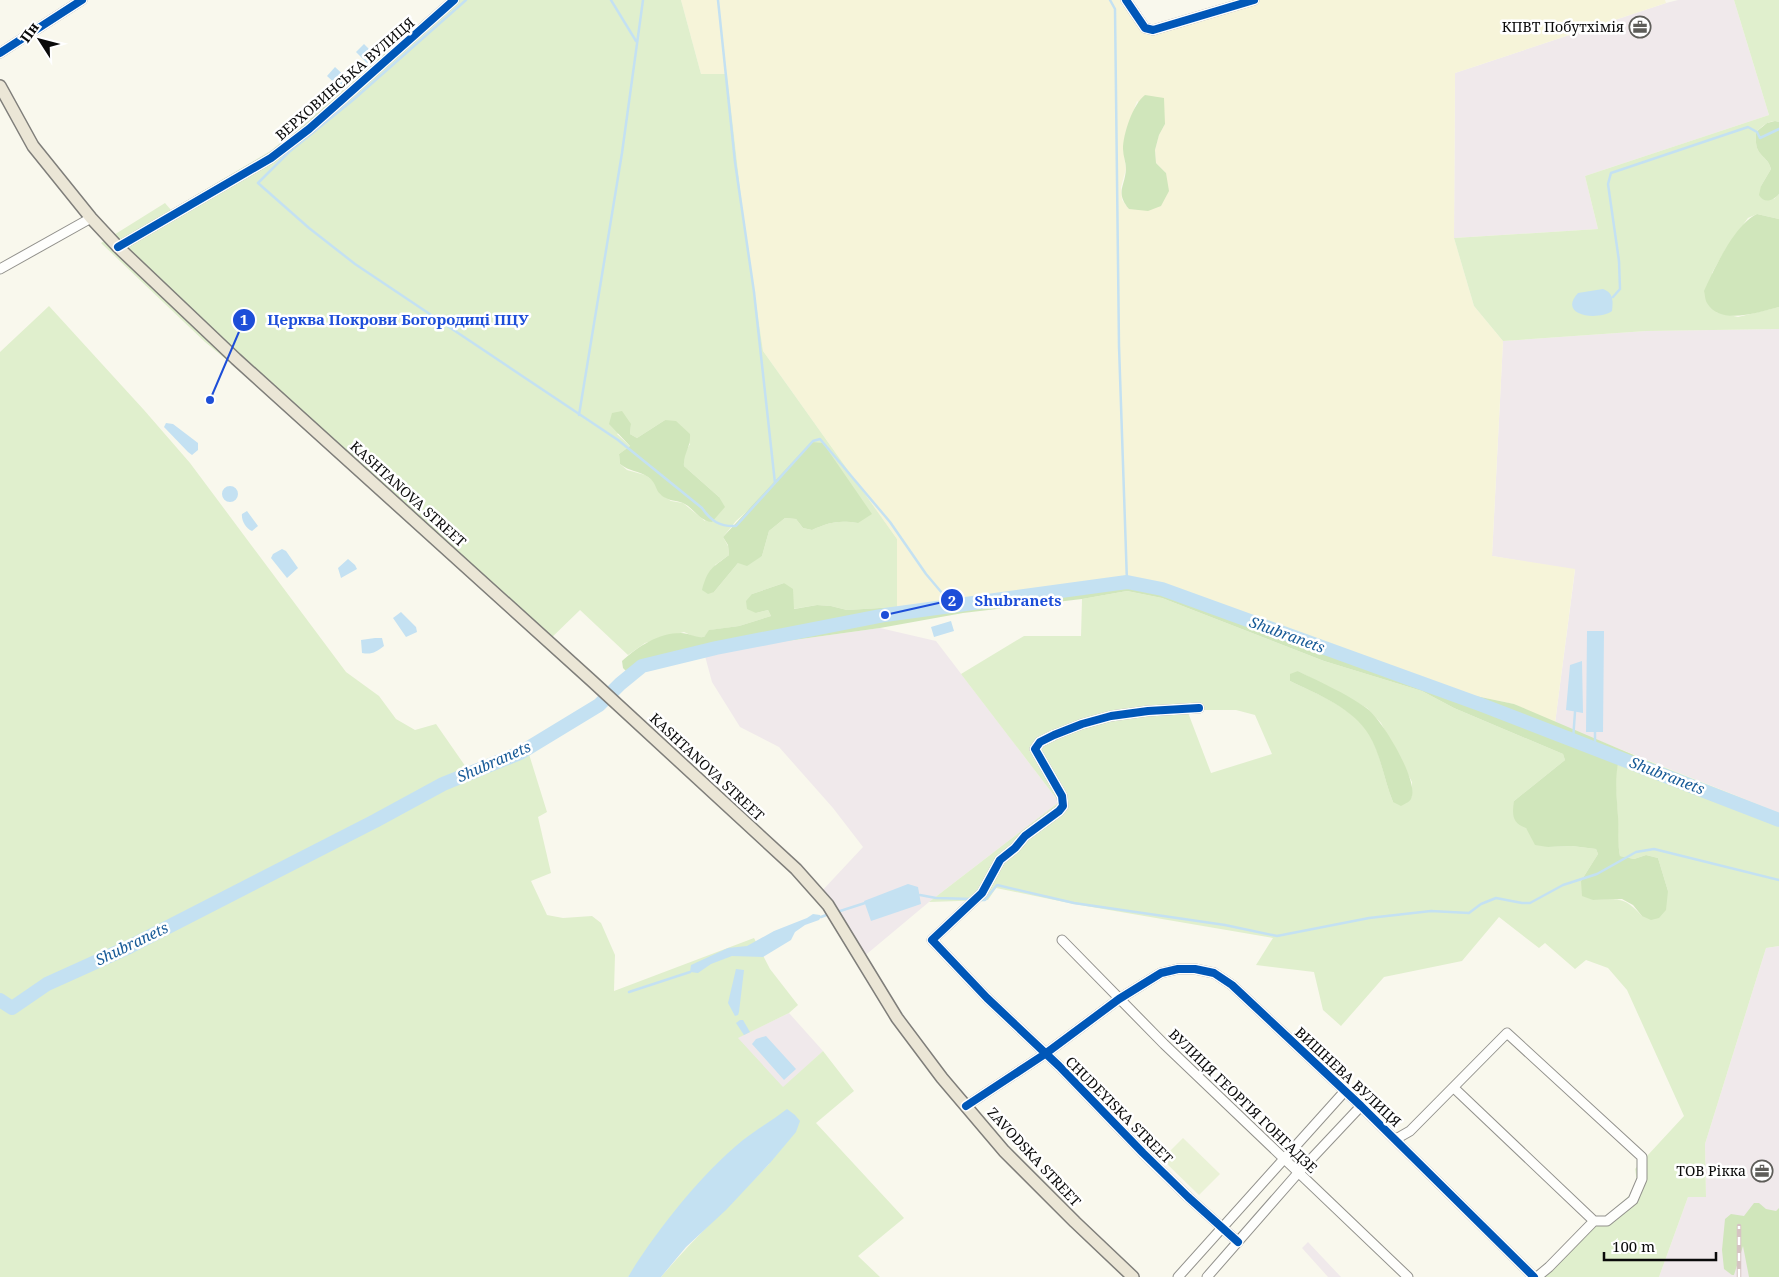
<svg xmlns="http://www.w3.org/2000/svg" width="1779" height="1277" font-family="'Noto Serif',serif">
<rect width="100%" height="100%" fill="#f9f8ed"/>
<path fill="#f0e9eb" d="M1678 0H1734L1769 115 1585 176 1598 229 1454 238 1455 73 1666 3Z
M1779 329V813L1555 723 1575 570 1492 556 1503 341 1646 331Z
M880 628 936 641 1059 802 929 902 862 958 820 893 863 847 833 808 779 747 740 727 712 682 705 656 765 644Z
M1779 946V1277H1659L1688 1197H1706L1705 1144 1766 948Z
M789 1013 823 1051 783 1088 737 1038Z
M1308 1242 1341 1277H1328L1302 1248Z"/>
<path fill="#f6f4d9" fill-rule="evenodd" d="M681 0H1130L1146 27 1152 29 1249 0H1665L1666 3 1455 73 1454 238 1474 306 1503 341 1492 556 1575 569 1555 723 1514 704 1423 685 1165 587 1124 577 897 607V539L763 351 742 206 727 74H701ZM1137 101 1165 124 1159 135 1155 150 1156 163 1166 173 1129 209 1122 200 1121 187 1126 169 1123 148 1126 132Z"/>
<path fill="#e0efcd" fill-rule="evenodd" d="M447 0H681L701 74H727L742 206 763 351 897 539V607L847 610 831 606 817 605 793 609V601L784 583 752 594 756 613 768 610 771 616 739 626 710 630 704 637 697 638 684 632 645 643 628 655 580 610 545 644 258 386 205 342 101 243 165 203 171 210 272 150ZM665 420 690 444 683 457 684 466 719 497 705 521 683 503 671 501 660 494 655 482 645 475 627 470 620 464 619 454 630 446 617 434 631 424 630 434 637 438ZM823 443 858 523C839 520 829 522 812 530L803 528 796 519 785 518 769 531 762 556 738 563 714 592 715 565 729 555 728 546 723 537 736 521Z
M1734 0H1779V122C1769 119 1763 126 1756 132 1756 139 1755 146 1759 152 1764 159 1768 159 1771 169L1761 186 1774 199 1779 194V219L1757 214 1748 218 1725 250 1712 273 1716 312 1738 317 1779 307V329L1646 331 1503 341 1474 306 1454 238 1598 229 1585 176 1769 115Z
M49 306 144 410 190 463 346 672 379 696 396 719 415 730 436 724 468 770 506 753 528 751 547 812 538 817 551 873 531 881 547 915 563 918 592 916 601 923 615 955 614 991 754 938 770 969 798 1005 789 1013 738 1038 783 1087 823 1051 854 1091 816 1123 904 1218 858 1256 880 1277H661C695 1237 734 1201 770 1163L673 1214 628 1277H0V352Z
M1127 591 1162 598 1324 661 1422 691 1454 708 1563 754 1565 760 1514 801 1526 828 1548 847 1572 846 1596 849 1598 854 1581 881 1593 900C1618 899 1624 896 1642 916L1668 891 1658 858 1646 855 1634 859 1620 856 1618 845V818L1615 777 1621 750 1779 813V946L1766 948 1705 1144 1706 1197H1688L1659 1277H1537L1632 1193 1637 1181 1635 1169 1684 1116 1627 990 1608 968 1586 960 1575 969 1545 943 1539 948 1499 917 1462 961 1384 977 1341 1026 1323 1010 1314 972 1256 965 1273 938 1074 904 996 888 988 900 929 902 1059 802 961 674 1024 636H1081L1082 599ZM1298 671 1367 708 1381 723 1412 782V797L1393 802C1384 780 1381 755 1370 735 1354 708 1317 694 1290 681ZM1187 710H1236L1255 715 1272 754 1211 773Z"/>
<path fill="#d0e6bb" d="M1145 95 1164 98 1165 124 1159 135 1155 150 1156 163 1166 173 1169 191 1161 206 1148 211 1129 209C1115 192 1125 187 1126 169 1126 162 1123 156 1123 149 1123 134 1133 104 1145 95Z
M1775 121 1779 122V194C1773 201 1764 204 1759 195L1761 186 1771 169C1768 159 1764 159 1759 152 1755 146 1756 139 1756 132L1767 123Z
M1757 214 1779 219V307C1759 312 1720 326 1707 303 1705 300 1705 294 1704 291 1714 269 1735 224 1757 214Z
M622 411 631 424 630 434 637 438 665 420 676 421 690 434C691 448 683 453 684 466L719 497 725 507 712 522C699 521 694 508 683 503 675 500 668 501 661 495 655 490 657 483 648 477 638 470 630 472 620 464L619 454 630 446 609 424 612 413Z
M811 442 823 443 872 514 858 523C839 520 829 522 812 530L803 528 796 519 785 518 769 531 762 556 747 566 738 563 714 592 708 594 702 590C708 568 712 568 729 555L728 545 723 537Z
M1124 577 1165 587 1423 685 1514 704 1779 817V823L1619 760C1614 779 1617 797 1618 816 1619 830 1617 842 1620 856L1634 859 1646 855 1658 858 1668 891 1666 910 1659 918 1651 920 1642 916 1633 905 1622 899 1593 900 1582 896 1581 881 1598 854 1596 849 1572 846 1548 847 1535 845 1526 828C1512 823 1512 815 1514 801L1565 760 1563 754 1454 708 1422 691 1324 661 1162 598 1127 591 1082 599 963 613 880 628 765 644 705 656 644 671 634 679 623 668 622 661C639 646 658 633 681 633 689 633 695 638 704 637L709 630 739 626 771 616 768 610 756 613 747 609 746 601 752 594 784 583 793 589 794 609 817 605 831 606 847 610 897 607Z
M1298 671C1320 682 1345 693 1365 707 1381 717 1417 778 1412 796 1411 802 1406 803 1401 806L1393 802C1384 780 1381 755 1369 735 1353 708 1317 694 1290 681V674Z
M1754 1203H1759L1766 1209 1776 1211 1779 1208V1277H1749L1743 1246 1734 1275H1732L1724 1269 1722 1250 1725 1219 1731 1214 1744 1216Z"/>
<path fill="#eaf2d6" d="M1183 1138 1220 1174 1199 1195 1162 1159Z"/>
<path fill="#c4e1f2" d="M364 44 376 56 368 64 356 52Z
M335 67 349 80 340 88 327 76Z
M1603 289C1614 293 1613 301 1612 311 1598 321 1557 316 1578 293Z
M166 423 173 424 198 443V450L192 455 188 452 164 427Z
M222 494a8 8 0 1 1 16 0a8 8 0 1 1-16 0Z
M247 511 258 526 252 531C246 529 241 520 242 514Z
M282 549 286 551 298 568 287 578 271 558 273 554Z
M348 559 355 565 357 569 341 578 338 568Z
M401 612 416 627 417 632 406 637 393 618Z
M951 621 954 631 934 637 931 627Z
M1587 631H1604L1603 732H1586Z
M375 638H382L384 646C376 652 372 655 362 653L361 640Z
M1582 661 1583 713 1566 710 1570 665Z
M908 884 918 887 921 904 871 921 864 901Z
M813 914 820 915 821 917 819 920 805 925 795 932 791 940 763 957 732 956 711 964 698 973 690 972 691 965 728 948 747 946 774 931 807 918Z
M736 969 744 970 739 1012 738 1015 735 1016 728 1003Z
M740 1020H743L750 1032 744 1035 736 1023Z
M766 1036 796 1069 784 1080 752 1044 756 1039Z
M787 1109 795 1115 800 1121 796 1132 770 1163 726 1210 686 1247 661 1277H628C655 1232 702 1173 743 1140 757 1129 773 1120 787 1109Z"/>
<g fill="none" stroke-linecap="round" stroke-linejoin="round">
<path stroke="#c4e1f2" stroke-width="2.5" d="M466 0 353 100 289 152 258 183 309 228 355 264 618 440 702 508C711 521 720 527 736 526L813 441 820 439 890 522 926 574 953 606
M611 0 636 41
M718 0 735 162 754 292 775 483
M1110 0 1115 9 1119 346 1127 582
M1613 297 1620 289 1619 261 1608 184 1611 173 1748 127 1757 132 1760 138 1779 129
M579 415 622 153 643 0
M1573 740 1575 712
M1595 749V732
M920 895 936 898 973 899
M978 900H985L997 885 1074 903 1225 925 1277 936 1369 918 1431 911 1469 913 1481 904 1496 898 1522 903H1530L1563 885 1597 874 1636 852 1654 849 1779 880
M837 912 865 903
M821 917 829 914
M629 992 690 972"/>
<path stroke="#c4e1f2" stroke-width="14" d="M0 1000 12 1008 47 984 129 947 375 821 443 784 520 753 599 705 620 684 642 666 716 648 885 615 1127 582 1162 589 1482 705 1779 820"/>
<g stroke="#92918c" stroke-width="11">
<path id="minor" d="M1126 0 1145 28 1153 30 1254 0
M0 53 82 0
M118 247 271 158 309 129 454 0
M0 269 91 218
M1199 708 1148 711 1111 716 1082 724 1054 735 1040 742 1035 749 1062 796 1063 806 1059 811 1025 836 1015 848 1000 860 982 893 932 940 987 998 1059 1066 1143 1153 1188 1197 1238 1242
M1062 940 1164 1044 1408 1277
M1454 1088 1594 1221
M966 1106 1045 1054 1119 999 1161 973 1178 969H1195L1214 973 1232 985 1361 1106 1534 1277
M1396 1139 1410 1131 1507 1033 1642 1157V1179L1633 1200 1607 1221H1594L1549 1267 1537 1277
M1178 1277 1345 1091
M1207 1277 1298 1173 1361 1106"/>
</g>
<g stroke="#7f7e7a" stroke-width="14">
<path id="major" d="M0 86 33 146 91 218 118 247 236 359 592 681 796 869 828 905 897 1018 942 1078 1004 1151 1075 1222 1133 1277"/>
</g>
<use href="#minor" stroke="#fefefc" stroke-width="9"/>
<use href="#major" stroke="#ebe6d6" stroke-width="11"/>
<g stroke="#d5c4c2" stroke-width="4.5">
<path id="rail" d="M1739 1277V1226"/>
</g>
<use href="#rail" stroke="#fff" stroke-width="2.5" stroke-dasharray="8" stroke-linecap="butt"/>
<g stroke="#fff" stroke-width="11">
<path id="cycleway" d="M1126 0 1145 28 1153 30 1254 0
M0 53 82 0
M118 247 271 158 309 129 454 0
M1199 708 1148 711 1111 716 1082 724 1054 735 1040 742 1035 749 1062 796 1063 806 1059 811 1025 836 1015 848 1000 860 982 893 932 940 987 998 1059 1066 1143 1153 1188 1197 1238 1242
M966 1106 1045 1054 1119 999 1161 973 1178 969H1195L1214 973 1232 985 1361 1106 1534 1277"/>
</g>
<use href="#cycleway" stroke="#0057b8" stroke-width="8"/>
</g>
<defs>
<g id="office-ring" transform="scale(1.125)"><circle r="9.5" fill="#fff" stroke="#5e5d59" stroke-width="1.5"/><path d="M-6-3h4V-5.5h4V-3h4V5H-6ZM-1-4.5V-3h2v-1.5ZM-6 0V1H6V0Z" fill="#5e5d59"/></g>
</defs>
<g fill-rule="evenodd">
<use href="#office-ring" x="1640" y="27"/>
<use href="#office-ring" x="1762" y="1171"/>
</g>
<g text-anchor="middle" stroke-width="5" stroke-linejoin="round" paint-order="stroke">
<g font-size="14" fill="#0a0a0a" stroke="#fff" text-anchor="end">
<text x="1624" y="32">КПВТ Побутхімія</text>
<text x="1746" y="1176">ТОВ Рікка</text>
</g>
<g font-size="14" fill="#0a0a0a" stroke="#fff">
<text transform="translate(345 79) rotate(-41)" y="5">ВЕРХОВИНСЬКА ВУЛИЦЯ</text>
<text transform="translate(408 494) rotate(42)" y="5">KASHTANOVA STREET</text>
<text transform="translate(707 767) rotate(43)" y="5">KASHTANOVA STREET</text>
<text transform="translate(1348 1077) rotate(43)" y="5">ВИШНЕВА ВУЛИЦЯ</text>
<text transform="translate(1243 1101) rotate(44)" y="5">ВУЛИЦЯ ГЕОРГІЯ ГОНГАДЗЕ</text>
<text transform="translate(1119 1110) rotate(45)" y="5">CHUDEYISKA STREET</text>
<text transform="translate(1034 1157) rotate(47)" y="5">ZAVODSKA STREET</text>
</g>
<g font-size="15" font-style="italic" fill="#175a97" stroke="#fff">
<text transform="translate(1287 635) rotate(20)" y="5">Shubranets</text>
<text transform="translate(494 762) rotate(-24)" y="5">Shubranets</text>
<text transform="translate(1667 776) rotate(21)" y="5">Shubranets</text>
<text transform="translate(132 944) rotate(-26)" y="5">Shubranets</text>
</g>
</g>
<path fill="none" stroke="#1d4ed8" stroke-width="2" d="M210 400L244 320M885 615L952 600"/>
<g fill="#1d4ed8" stroke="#fff" stroke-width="2">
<circle cx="210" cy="400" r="5"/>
<circle cx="885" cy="615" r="5"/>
<circle cx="244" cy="320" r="12"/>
<circle cx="952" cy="600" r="12"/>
</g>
<g font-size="15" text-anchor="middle" font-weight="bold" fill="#fff">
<text x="244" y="325">1</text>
<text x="952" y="606">2</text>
</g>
<g font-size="15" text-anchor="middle" font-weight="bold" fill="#1d4ed8" stroke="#fff" stroke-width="5" stroke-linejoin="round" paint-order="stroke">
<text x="398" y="325">Церква Покрови Богородиці ПЦУ</text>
<text x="1018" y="606">Shubranets</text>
</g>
<g transform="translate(40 40) rotate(306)" stroke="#ffffff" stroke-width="4" paint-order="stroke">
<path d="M0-4L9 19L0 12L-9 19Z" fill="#0a0a0a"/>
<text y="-8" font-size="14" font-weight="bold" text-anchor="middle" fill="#0a0a0a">Пн</text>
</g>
<path d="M1604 1252v8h112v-8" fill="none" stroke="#0a0a0a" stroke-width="2.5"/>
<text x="1612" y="1252" font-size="15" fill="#0a0a0a" stroke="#ffffff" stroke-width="4" paint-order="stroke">100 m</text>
</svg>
